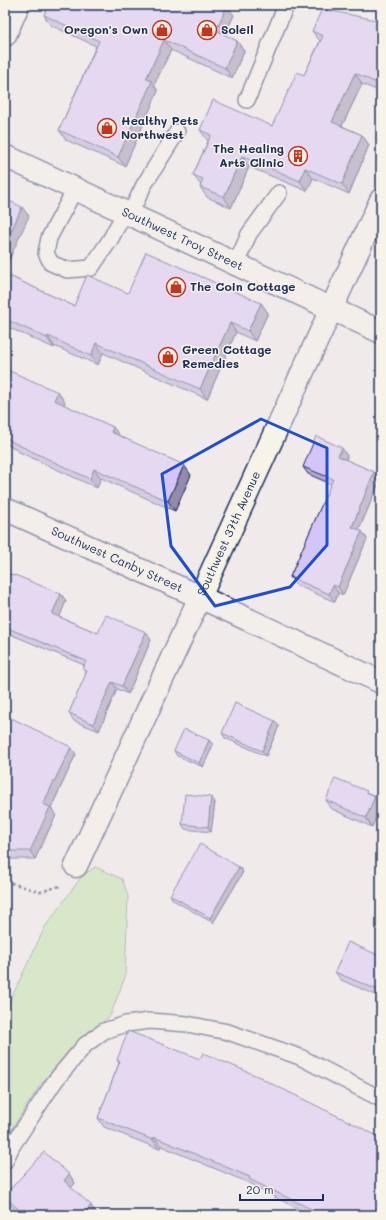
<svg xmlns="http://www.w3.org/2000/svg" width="386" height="1220" font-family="Mali,sans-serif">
<rect width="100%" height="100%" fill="#f0eaeb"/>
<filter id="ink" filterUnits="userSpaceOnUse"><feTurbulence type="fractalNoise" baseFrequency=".025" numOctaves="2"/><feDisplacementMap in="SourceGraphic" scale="8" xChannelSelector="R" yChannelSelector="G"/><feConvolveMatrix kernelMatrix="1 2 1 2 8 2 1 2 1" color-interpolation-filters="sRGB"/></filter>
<g filter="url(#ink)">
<path fill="#bae4a0" stroke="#6a8a7f" d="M95 867 122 879 128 896 125 977 110 1016 71 1048 38 1088 5 1140V1011L45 927 82 876Z"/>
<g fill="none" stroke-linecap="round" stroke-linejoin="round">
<g stroke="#1b2f5e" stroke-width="18">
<path id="lane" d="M247 100 286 5
M75 189 49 238 46 253 51 263 67 270 91 268 110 240 125 212
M130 214 144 185 177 132
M236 264 249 234 279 193
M5 1161 12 1146 55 1081 85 1045 104 1031 126 1024 150 1021 187 1024 228 1032 300 1057 381 1099"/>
</g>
<g stroke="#1b2f5e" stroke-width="25">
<g id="street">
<path id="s1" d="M5 509 200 597 381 682"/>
<path id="s2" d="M76 866 200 597 381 200"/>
</g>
</g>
<g stroke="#1b2f5e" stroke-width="25">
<g id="secondary">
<path d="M5 35 18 5"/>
<path id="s3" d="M5 156 381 332"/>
</g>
</g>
<path stroke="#1b2f5e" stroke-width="2.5" stroke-dasharray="3 3" stroke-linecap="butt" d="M5 881 40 892 60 886"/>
<use href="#lane" stroke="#f7f3e8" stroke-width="15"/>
<use href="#street" stroke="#f7f3e8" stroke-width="22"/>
<use href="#secondary" stroke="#f7f3e8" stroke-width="22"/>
</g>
<path fill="#b6a9d4" stroke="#1b2f5e" d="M44 15H234L225 35 237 41 244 51 232 78 171 50 154 85 158 91 125 166 66 140 59 130 96 46 50 25Z
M381 21V92L362 84 342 126 362 135 369 145 349 194 313 178 307 191 249 167 231 208 207 197 200 187 201 185 193 175 208 141 200 130 272 126 304 75 320 41 312 31Z
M5 274 74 306 128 293 261 303 268 313 255 341 236 332 207 399 103 353 98 365 54 346V348L5 326Z
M5 369 65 402 64 405 113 427 119 436 191 475 175 511 101 478 97 488 17 451 15 448 5 444Z
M342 448 347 456 346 460 374 472 380 480 359 530 367 539 343 595 338 593 335 602 296 585 290 577 331 484 308 474 303 467Z
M5 572 14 576 61 594 66 601 59 617 98 633 151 640 128 694 117 689 99 731 74 721 69 713 86 674 83 669 84 665 5 632Z
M5 715 76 754 51 808 56 815 35 859H7L5 856Z
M279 726 266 756 225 738 222 733Z
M209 740 213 745 203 767 177 756 174 751Z
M368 793 375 796 381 804 372 827 332 809 326 800Z
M215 802 211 832 185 829 182 824Z
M239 867 243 872 213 923 173 900 170 895Z
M381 953V1008L376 1001 378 996 341 980 335 972 380 956Z
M200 1059 264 1080 381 1215H311L256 1188 254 1185 161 1146 159 1149 104 1127 98 1118 119 1063 117 1060Z
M69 1174 75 1183 71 1188 97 1214V1215H21L10 1205 5 1198V1195Z"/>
<path fill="#948aac" stroke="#1b2f5e" d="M227 6 234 15 222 40 216 30Z
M164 40 171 50 154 85 158 91 125 166 118 157 146 79Z
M237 41 244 51 232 78 225 68Z
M355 73 362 84 339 132 332 122Z
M362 135 369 145 349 194 342 184Z
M242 156 249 167 231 208 224 197Z
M305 168 313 178 307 191 300 181Z
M22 207 29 216 5 269V244Z
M261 303 268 313 255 341 248 331Z
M230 323 236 332 207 399 200 389Z
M48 336 54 346V348L47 338Z
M96 343 103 353 98 365 91 356Z
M58 392 65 402 61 410 54 400Z
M113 427 120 436 111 432Z
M342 448 347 456 344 464 338 456Z
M184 465 191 475 175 511 168 501Z
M94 469 101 478 97 488 90 479Z
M374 472 380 480 357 534 352 527Z
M362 531 367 539 343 595 338 587Z
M333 585 338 593 335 602 329 594Z
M61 594 66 601 58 621 52 614Z
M146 632 151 640 128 694 122 686Z
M112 682 117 689 99 731 93 724Z
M275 721 279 726 266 756 262 751Z
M209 740 213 745 203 767 199 763Z
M71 747 76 754 51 808 56 815 35 859 30 851 43 804Z
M375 796 381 805 372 827 366 818Z
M211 797 215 802 211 832 208 827Z
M239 867 243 872 213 923 210 918Z
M154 1137 161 1146 159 1149 153 1140Z
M69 1174 75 1183 70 1189 64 1181Z
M91 1205 97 1214V1215H83Z"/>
<path fill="#d4c5f6" stroke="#1b2f5e" d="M48 5H225L227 6 216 30 237 41 225 68 164 40 146 79 152 81 118 157 59 130 99 41 44 15Z
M322 9 381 21V85L355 73 332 122 362 135 342 184 305 168 300 181 242 156 224 197 200 187 203 179 193 175 211 135 200 130 213 100 272 126 297 72 304 75 323 36 312 31Z
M5 199 22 207 5 244Z
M146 252 261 303 248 331 230 323 200 389 96 343 91 356 48 336 47 338 5 319V274L74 306 87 275 128 293Z
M5 369 58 392 54 400 113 427 111 432 184 465 168 501 94 469 90 479 10 441 11 440 5 437Z
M316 436 342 448 338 456 374 472 352 527 362 531 338 587 333 585 329 594 290 577 333 479 303 467Z
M5 572 14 576 15 575 61 594 52 614 98 633 106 615 146 632 122 686 112 682 93 724 69 713 87 671 83 669 86 661 5 627Z
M235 703 275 721 262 751 222 733Z
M5 715 71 747 43 804 50 807 30 851H5Z
M184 729 209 740 199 763 174 751Z
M335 778 367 791 366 792 375 796 366 818 326 800Z
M185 794 211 797 208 827 182 824Z
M200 844 239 867 210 918 170 895Z
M348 942 380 956 381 953V1003L376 1001 380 991 335 972Z
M128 1031 200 1059 203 1053 262 1078V1079L358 1126 381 1138V1215H316L314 1214 315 1211 249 1179 250 1177 154 1137 153 1140 98 1118 120 1061 117 1060Z
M44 1152 69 1174 64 1181 91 1205 83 1215H25L5 1197V1195Z"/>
</g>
<path d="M0 0H386V1220H0ZM261 419 327 448V545L290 587 215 606 171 546 162 474Z" fill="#f0eaeb" fill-opacity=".55" fill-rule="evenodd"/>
<path fill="none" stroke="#1d4ed8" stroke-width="3" stroke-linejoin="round" d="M261 419 327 448V545L290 587 215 606 171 546 162 474Z"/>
<defs>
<g id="shop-ring" transform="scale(1)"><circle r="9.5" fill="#f7f3e8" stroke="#c8321e" stroke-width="1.5"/><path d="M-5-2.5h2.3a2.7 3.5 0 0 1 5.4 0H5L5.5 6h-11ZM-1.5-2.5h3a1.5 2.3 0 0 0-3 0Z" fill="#c8321e"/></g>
<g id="building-ring" transform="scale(1)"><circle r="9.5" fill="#f7f3e8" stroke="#c8321e" stroke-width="1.5"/><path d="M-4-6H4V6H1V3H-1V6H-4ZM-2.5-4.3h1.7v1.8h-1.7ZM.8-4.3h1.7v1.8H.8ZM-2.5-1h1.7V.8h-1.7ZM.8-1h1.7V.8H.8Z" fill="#c8321e"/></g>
</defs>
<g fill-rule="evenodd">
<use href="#shop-ring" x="162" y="30"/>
<use href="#shop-ring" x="207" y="30"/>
<use href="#shop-ring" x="107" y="128"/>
<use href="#building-ring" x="298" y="156"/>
<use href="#shop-ring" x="176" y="287"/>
<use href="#shop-ring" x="168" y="357"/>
</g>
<g text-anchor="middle" stroke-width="3" stroke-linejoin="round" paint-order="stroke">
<g font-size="12" font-weight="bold" fill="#1b2f5e" stroke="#f7f3e8" text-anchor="start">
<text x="148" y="34" text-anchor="end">Oregon's Own</text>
<text x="221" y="34">Soleil</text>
<text x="121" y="125">Healthy Pets<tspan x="121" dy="14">Northwest</tspan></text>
<text x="284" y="153" text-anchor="end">The Healing<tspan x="284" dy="14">Arts Clinic</tspan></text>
<text x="190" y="291">The Coin Cottage</text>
<text x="182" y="354">Green Cottage<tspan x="182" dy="14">Remedies</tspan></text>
</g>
<g font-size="12" fill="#1b2f5e" stroke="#f7f3e8">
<text dy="4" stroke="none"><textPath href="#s3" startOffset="196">Southwest Troy Street</textPath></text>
<text dy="4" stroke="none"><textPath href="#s2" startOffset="366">Southwest 37th Avenue</textPath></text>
<text dy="4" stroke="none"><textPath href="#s1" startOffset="123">Southwest Canby Street</textPath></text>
</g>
</g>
<rect width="386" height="1220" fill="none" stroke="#f7f3e8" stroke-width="20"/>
<rect x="10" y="10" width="366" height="1200" fill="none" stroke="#1b2f5e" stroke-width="1.5" filter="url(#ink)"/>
<path d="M240 1194v6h83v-6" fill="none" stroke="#1b2f5e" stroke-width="2"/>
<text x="246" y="1194" font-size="12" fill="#1b2f5e" stroke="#f7f3e8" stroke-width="3" paint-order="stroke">20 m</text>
</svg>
